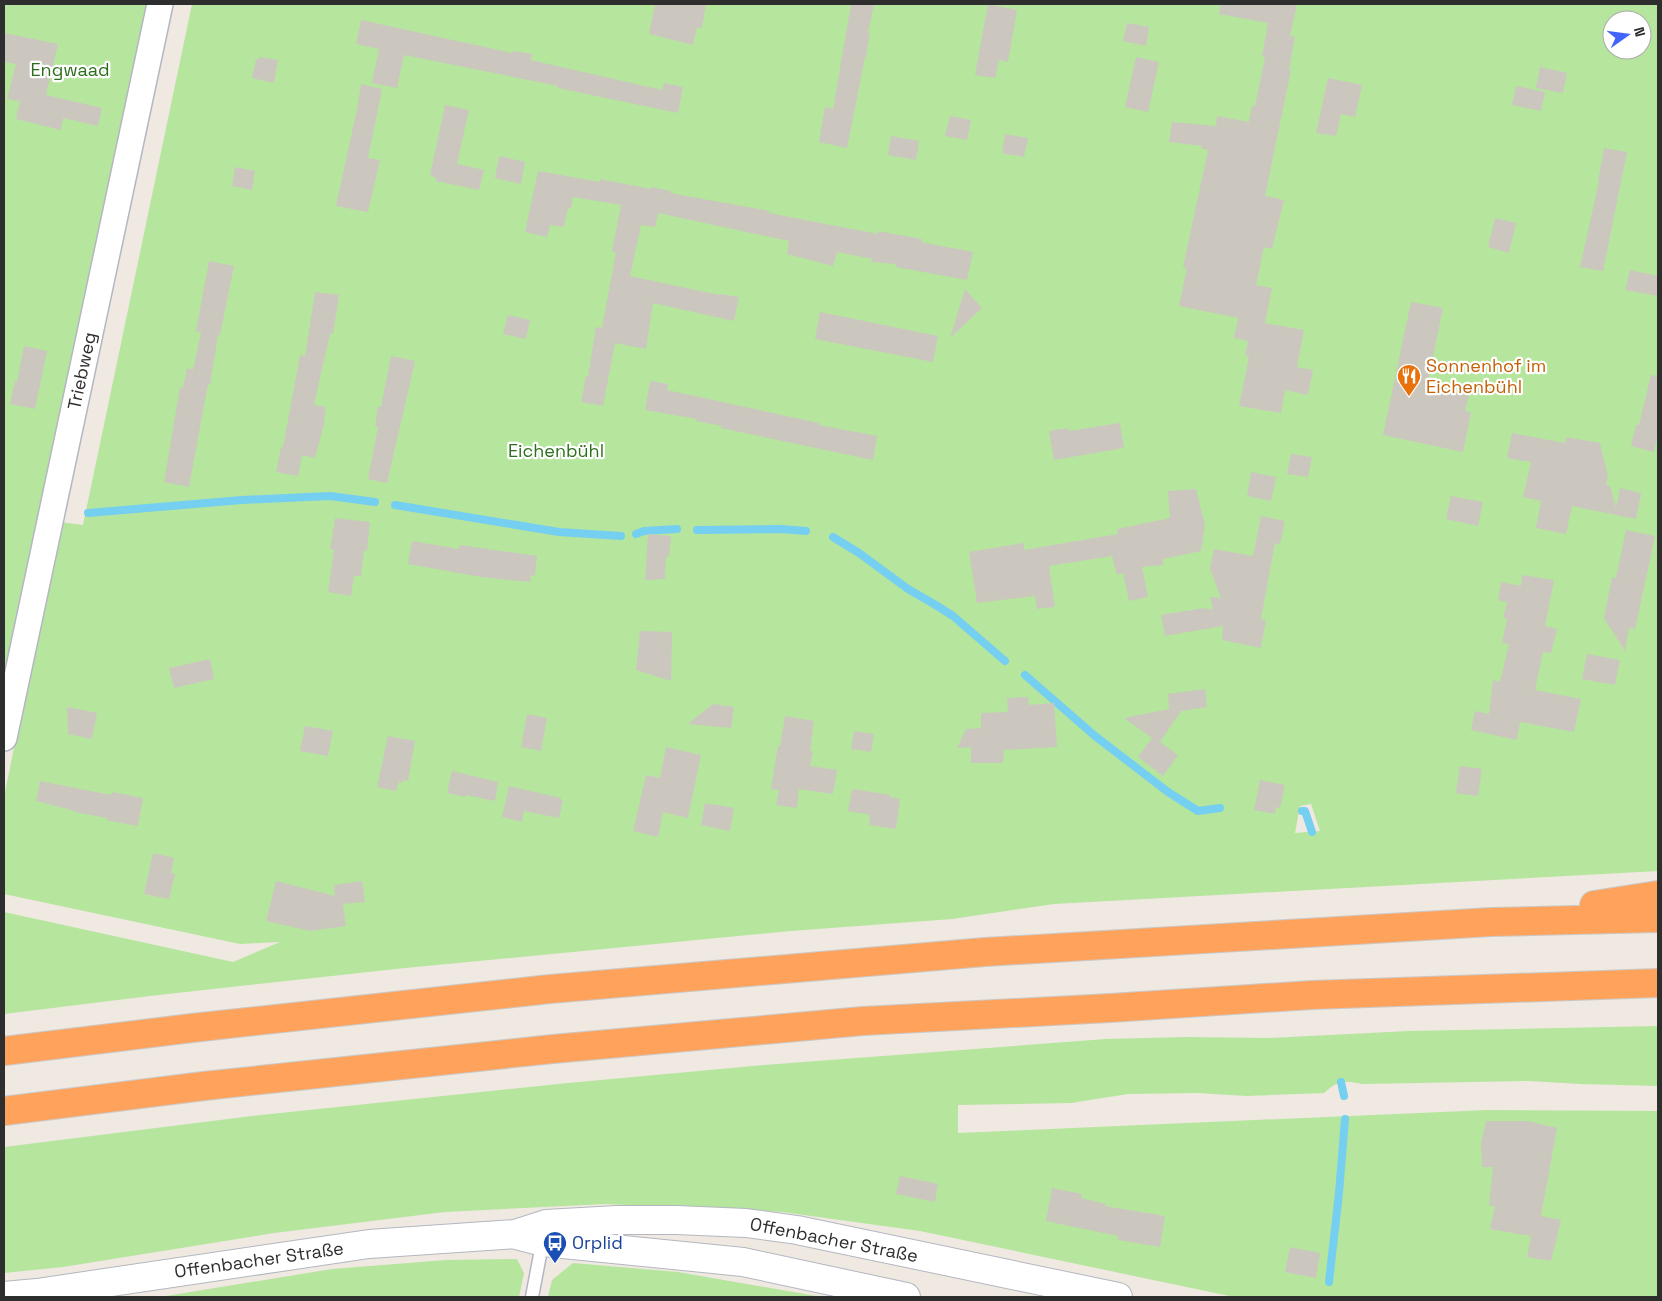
<svg xmlns="http://www.w3.org/2000/svg" width="1662" height="1301" font-family="'Space Grotesk',sans-serif">
<rect width="100%" height="100%" fill="#efe9e1"/>
<path fill="#b6e59e" fill-rule="evenodd" d="M4 4H151L4 699Z
M192 4H1658V871L1054 904 952 919 791 931 405 968 150 996 4 1014V912L233 962 280 942 240 944 4 894V797L60 522 83 525ZM1612 20H1642V50H1612ZM1311 804 1320 831 1295 833 1300 806Z
M1658 1026V1086L1581 1084 1528 1081 1363 1084C1345 1080 1338 1080 1324 1093L1247 1096 1197 1093 1128 1094 1071 1103 958 1105V1133L1487 1110 1658 1111V1297H1234L920 1231 782 1212 605 1204 445 1212 274 1233 63 1267 4 1273V1147L261 1115 568 1083 764 1065 1106 1039 1186 1037 1270 1038 1409 1031Z
M517 1259 524 1273 519 1297H160L332 1269 446 1260Z
M573 1263 678 1272 822 1297H548L552 1280Z"/>
<g fill="none" stroke-linecap="round" stroke-linejoin="round">
<path stroke="#75cff0" stroke-width="8" d="M395 505 559 532 621 536
M88 513 242 500 330 496 375 502
M697 530 781 529 806 531
M636 534 644 531 677 529
M833 537 859 553 908 589 934 604 953 616 1005 661
M1025 675 1095 736 1168 792 1198 811 1220 808
M1302 811H1305L1312 832
M1341 1082 1344 1096
M1329 1282 1339 1193 1345 1119"/>
</g>
<path fill="#cbc7bf" d="M655 4H706L702 28 697 27 693 45 649 34Z
M851 4H874L868 32H870L866 57H865L847 148 819 142 825 107 833 109Z
M988 4 1017 10 1008 62 999 60 995 78 975 75Z
M1220 4H1297L1290 36 1295 37 1289 69 1291 70 1265 196 1284 200 1272 249 1264 247 1256 285 1272 288 1265 323 1304 330 1297 367 1313 370 1308 395 1285 390 1281 413 1239 406 1249 357 1245 356 1248 341 1234 338 1238 318 1179 306 1187 268 1183 267 1208 150 1201 148 1202 146 1169 142 1172 122 1216 126 1217 116 1249 122 1252 106H1255L1265 57 1262 56 1268 23 1219 14Z
M361 20 512 53 513 51 532 54 531 60 662 90 664 83 683 87 678 113 558 88V86L404 55 397 88 372 83 379 49 356 44Z
M1127 23 1149 27 1146 46 1123 41Z
M4 33 58 44 46 95 102 108 98 126 63 118 61 130 16 119 20 101 7 99 16 64 4 62Z
M259 57 278 60 274 83 252 78 256 59 258 60Z
M1136 57 1159 62 1148 112 1125 107Z
M1540 67 1567 73 1563 93 1536 88Z
M1328 78 1362 85 1355 117 1341 114 1336 136 1316 133Z
M361 84 382 89 368 158 380 160 368 212 336 206 357 109Z
M1516 86 1545 92 1541 111 1512 105Z
M445 105 469 110 457 164 484 170 479 190 436 181V178L430 175Z
M950 116 971 120 967 140 945 136Z
M1005 134 1028 138 1024 157 1002 153Z
M891 136 919 141 916 160 888 155Z
M1604 148 1627 152 1603 271 1580 267 1599 181H1598Z
M499 156 525 162 521 184 495 178Z
M235 167 255 171 252 190 232 186Z
M538 171 600 182V179L651 189V187L671 191 670 193 753 208 769 211V213L878 234V231L922 239 921 242 973 252 967 280 896 267V264L871 262 872 259 837 252 833 266 787 254 789 241 658 213 655 227 641 225 630 276 719 295 720 294 739 297 734 321 653 303 646 349 615 343 603 406 581 402 586 376H588L596 327 602 328 616 252 612 251 621 205 573 197 571 208H568L564 227 550 225 547 237 525 232Z
M1495 218 1516 223 1509 253 1488 247Z
M209 261 234 266 220 335H218L210 384H208L189 487 164 482 180 387 183 388 187 368 193 370 201 332 196 331Z
M1630 270 1658 276V296L1625 290Z
M965 289 982 308 950 338Z
M315 292 339 295 333 334 330 333 314 405 326 407 324 424 315 458 302 455 298 476 276 472 281 447H283L300 355 305 356Z
M1411 302 1443 308 1427 386 1469 394 1465 411 1471 412 1463 452 1383 435Z
M820 312 938 336 933 362 815 339Z
M508 315 530 320 526 339 503 334Z
M24 346 47 351 35 409 10 404 15 381 17 382Z
M391 356 415 361 387 483 368 479 378 427 375 426 378 406 381 407Z
M1651 375 1658 376V433L1654 452 1631 446 1636 425H1639Z
M650 381 668 384 667 390 819 423V425L877 436 873 460 721 428 722 426 696 421 697 419 645 410Z
M1120 423 1124 448 1054 460 1049 431 1068 428 1069 431Z
M1512 433 1565 443 1566 437 1600 443 1608 476 1606 485 1610 486 1616 508 1620 488 1641 493 1636 519 1572 506 1566 534 1536 528 1541 501 1523 497 1531 462 1507 458Z
M1291 454 1312 457 1308 477 1287 474Z
M1251 472 1276 477 1271 501 1247 496Z
M1196 489 1205 525 1201 551 1163 559V565L1142 567 1148 597 1129 601 1123 573 1117 575 1112 556 1049 566 1055 607 1037 609 1035 596 977 603 969 552 1024 543V550L1118 534 1117 529 1170 518 1168 491Z
M1451 496 1483 502 1478 526 1446 519Z
M1261 516 1285 521 1280 544 1275 543 1261 619 1266 620 1261 648 1222 640 1223 626 1165 636 1161 615 1204 608 1213 610 1210 597 1221 598 1210 569 1214 549 1253 556Z
M335 518 370 522 367 551 364 550 361 576H354L351 596 328 592 334 549H330Z
M1626 530 1655 536 1635 629 1629 628 1625 651 1604 618 1612 577 1616 578Z
M648 534 671 536 669 557H666L665 579 645 580Z
M412 541 459 549 460 545 537 556 535 576 531 575 530 582 481 577 408 564Z
M1522 575 1554 580 1545 626 1557 629 1551 653 1543 652 1535 690 1581 699 1574 732 1520 722 1517 740 1471 730 1475 711 1489 714 1493 680 1500 682 1509 644 1502 643 1507 618H1503L1507 602 1498 600 1501 582 1521 586Z
M640 631 672 632 671 681 636 670Z
M1587 654 1620 660 1615 685 1582 679Z
M210 659 214 679 174 688 169 668Z
M1205 689 1207 707 1181 711 1160 742 1178 755 1163 776 1138 757 1152 738 1124 718 1169 709 1168 694Z
M1028 697 1029 705 1054 703 1057 747 1004 750 1003 763H971V747L957 748 966 729 981 728V713L1008 712 1007 698Z
M713 704 734 707 731 728 688 724Z
M67 707 97 713 92 739 68 734Z
M527 714 547 718 541 751 521 747Z
M785 716 814 721 810 751H813L810 766 837 770 833 794 799 789 797 808 776 805 779 790 771 789 778 746H780Z
M305 726 333 731 328 756 300 751Z
M854 731 874 734 871 752 851 749Z
M388 736 415 741 408 781 403 780 402 783 399 782 396 791 377 787Z
M666 747 701 755 688 818 663 812 658 837 633 831 646 775 660 778Z
M1460 766 1482 769 1478 796 1456 793Z
M452 771 498 782 495 801 466 795V797L447 793Z
M1260 780 1285 785 1280 808 1276 807 1275 814 1254 810Z
M40 781 111 795 112 792 143 798 138 826 106 820 107 818 75 812V811L36 801Z
M509 786 561 798V800H563L559 818 524 811 522 822 502 817Z
M852 789 890 795V797L900 799 896 829 869 825 870 815 848 811Z
M705 803 734 808 730 831 701 825Z
M153 853 174 858 171 873 175 874 169 899 144 894Z
M276 881 335 896 334 885 362 881 365 902 343 904 346 926 310 931 266 921Z
M1486 1121H1527L1557 1128 1541 1216 1561 1220 1551 1261 1527 1257 1531 1236 1490 1229 1495 1206H1489L1493 1167H1482L1481 1143Z
M900 1176 938 1184 935 1202 896 1194Z
M1052 1188 1082 1194 1081 1198 1106 1204 1105 1206 1165 1216 1160 1247 1118 1240V1236L1046 1221Z
M1290 1247 1320 1253 1316 1278 1285 1272Z"/>
<g fill="none" stroke-linecap="round" stroke-linejoin="round">
<g stroke="#b4b7c1" stroke-width="15">
<path id="service" d="M532 1297 543 1239"/>
</g>
<g stroke="#b4b7c1" stroke-width="28">
<path id="minor" d="M4 738 160 4"/>
</g>
<g stroke="#b4b7c1" stroke-width="30">
<path id="secondary" d="M516 1235 543 1242 743 1262 906 1297
M4 1296 37 1293 369 1244 515 1234 546 1224 617 1220H676L746 1223 797 1230 1118 1297"/>
</g>
<g stroke="#c9c9c9" stroke-width="30">
<path id="motorway" d="M1594 905 1658 895
M4 1051 192 1028 550 989 985 952 1491 922 1658 918
M4 1111 204 1086 553 1049 863 1021 1110 1008 1312 995 1658 983"/>
</g>
<use href="#service" stroke="#fff" stroke-width="12"/>
<use href="#minor" stroke="#fff" stroke-width="25"/>
<use href="#secondary" stroke="#fff" stroke-width="28"/>
<use href="#motorway" stroke="#ffa35c" stroke-width="28"/>
</g>
<defs>
<g id="restaurant-pin" transform="scale(1.25)"><path d="M0 17L-7.5 6A9.5 9.5 0 1 1 7.5 6Z" fill="#e8710a" stroke="#fff"/><path d="M-5-6h1v4h1v-4h1v4h1v-4h1v5L-1.5 .5V6h-2V.5L-5-1ZM5-6V6H3V1.5H1.5Q1.5-4 5-6Z" fill="#fff"/></g>
<g id="bus-pin" transform="scale(1.25)"><path d="M0 17L-7.5 6A9.5 9.5 0 1 1 7.5 6Z" fill="#1a4fb4" stroke="#fff"/><path d="M-5-6H5V4H4V6H2V4H-2V6H-4V4H-5ZM-3.5-4V0h7V-4ZM-3.5 1.2v1.5H-2V1.2ZM2 1.2v1.5H3.5V1.2Z" fill="#fff"/></g>
</defs>
<g fill-rule="evenodd">
<use href="#restaurant-pin" x="1409" y="376"/>
<use href="#bus-pin" x="555" y="1243"/>
</g>
<g text-anchor="middle" stroke-width="4.5" stroke-linejoin="round" paint-order="stroke">
<g font-size="18" fill="#2c6e1b" stroke="#fff">
<text x="70" y="76">Engwaad</text>
<text x="556" y="457">Eichenbühl</text>
</g>
<g font-size="18" fill="#c56008" stroke="#fff" text-anchor="start">
<text x="1426" y="372">Sonnenhof im<tspan x="1426" dy="21">Eichenbühl</tspan></text>
</g>
<g font-size="18" fill="#2e2e2e" stroke="#fff">
<text transform="translate(82 371) rotate(-78)" y="6">Triebweg</text>
<text transform="translate(834 1240) rotate(11)" y="6">Offenbacher Straße</text>
<text transform="translate(259 1260) rotate(-8)" y="6">Offenbacher Straße</text>
</g>
<g font-size="18" fill="#164399" stroke="#fff" text-anchor="start">
<text x="572" y="1249">Orplid</text>
</g>
</g>
<rect width="1662" height="1301" fill="none" stroke="#2e2e2e" stroke-width="10"/>
<g transform="translate(1627 35) rotate(76)"><circle r="24" fill="#ffffff" stroke="#ababab"/>
<path d="M0-4L9 19L0 12L-9 19Z" fill="#4264fb"/>
<text y="-8" font-size="14" font-weight="bold" text-anchor="middle" fill="#2e2e2e">N</text>
</g>
</svg>
